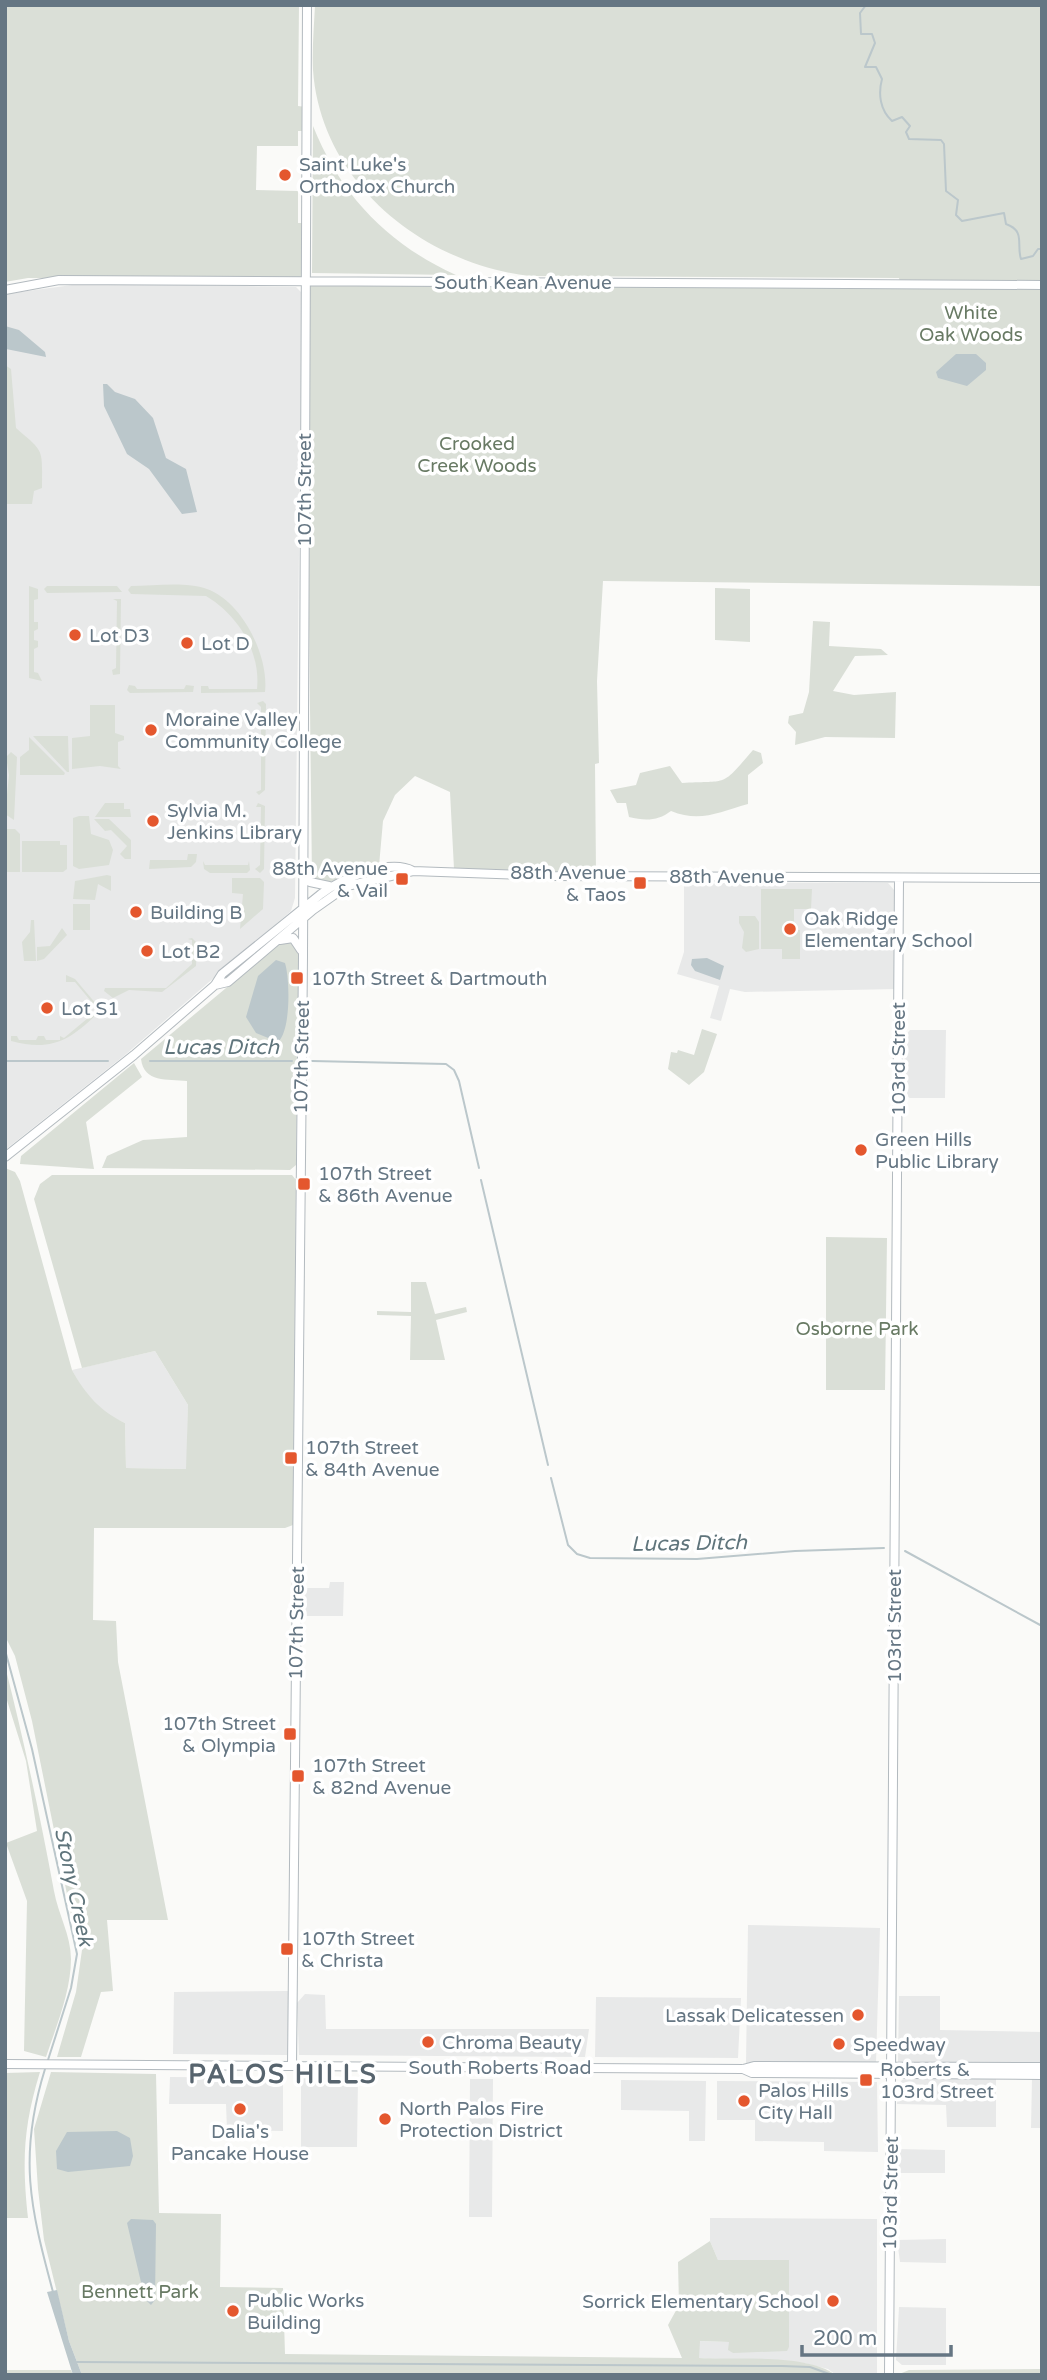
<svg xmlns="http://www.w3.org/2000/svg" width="1047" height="2380" font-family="'Varela Round',sans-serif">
<rect width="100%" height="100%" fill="#fafaf8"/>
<path fill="#e8e9e9" d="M87 283 296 287 302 293 295 898 291 911 125 1055 5 1150V294Z
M684 882 888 883 895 891 896 989 745 992 730 989 721 1021 710 1018 719 986 677 974 684 952Z
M910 1030H946L945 1098H910L904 1095 903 1038Z
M155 1351 188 1405 187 1469 126 1468 125 1423 107 1415 85 1393 72 1370Z
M330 1582H344L343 1616H298L299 1588H329Z
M748 1925 880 1928 876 2063H746Z
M289 1991 287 2055 173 2054 174 1992Z
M305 1994 325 1995 326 2029H589L585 2057 299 2055 297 2003Z
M899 1996H940V2030L1042 2032V2065L898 2062Z
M596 1997 741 1998 738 2058 595 2057Z
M170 2077 283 2078V2131L227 2130 226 2104H169Z
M908 2077 996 2078V2127H947L946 2105 897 2104 898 2086 902 2080Z
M301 2078H358L357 2147H301Z
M1032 2078 1042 2079V2128H1031Z
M470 2079H493L492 2217H469Z
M621 2080 706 2081 705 2141H689V2111L621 2110Z
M717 2081 877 2082 878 2152 824 2151V2142L755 2141V2120H717Z
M897 2149 945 2150V2173H897Z
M710 2218 877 2219V2375H836L828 2369 804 2363 699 2358V2341L729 2342 733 2353 718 2260 710 2241Z
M946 2239V2263L900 2262 897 2240Z
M899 2307 946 2308V2365H902L896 2360Z"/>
<path fill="#dadfd7" d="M5 5H299L298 106 306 107V131H298V146H257L256 190 298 191V223H305V279L900 283 899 278 530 276C424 264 321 183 313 70 312 49 314 26 315 5H1042V586L603 581 597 681 599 763 595 764 596 872 454 869 450 792 415 776 395 795 383 821 379 866 351 873 328 883 312 879 305 280 28 278 5 282Z
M313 126C341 196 388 244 456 275L312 273Z
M5 365 11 369 16 428C45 453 42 448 42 488L34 491 32 504H5Z
M29 586 38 589V599L34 600V622H38V629L34 631V640L38 641V647L34 649V672L38 673 42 681 29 678Z
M47 586H117L122 592 47 593 44 589Z
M131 586C154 586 185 581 207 589 243 602 269 657 265 692L201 693V686H208L209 689H257C261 652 238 615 206 596L131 594 128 590Z
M715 588 750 589V642L715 640Z
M113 599H121L120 674 113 675 112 670 116 668 117 601Z
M813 621 830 622 829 646 881 649 888 655 855 656 833 691 854 695 896 692 895 738 825 737 795 745 796 732 788 723 789 716 803 713 809 692Z
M186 685 194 686 193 692 130 693 127 690 129 685 135 686 137 689H184Z
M263 701 266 704 265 790 259 795 256 792 261 790V707L257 703Z
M90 705H115V733L124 736V740L118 742V766L121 769 100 766 72 769V738L90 736Z
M33 736H68L69 772H67Z
M29 737 65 773 64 775H20V757L29 750Z
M753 750 761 753 763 763 748 775V804C719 812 700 823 671 811 658 821 645 821 629 817L626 803H617L610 790 636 785 640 773 670 766 682 783C730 780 720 788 753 750Z
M11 752 17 757 14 820 5 814 9 775 6 757Z
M105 803H124V809H130L131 817H95Z
M258 803 265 806 264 869 260 873 255 869 260 865 261 807H256Z
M79 816H89L91 834 109 840 113 850 109 865 79 869 73 866V818Z
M94 819H109L131 840V859H125L120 854 127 846 111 830 105 831Z
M5 829H15L20 834V872H5Z
M22 841H60V845H67V869L63 872H22Z
M188 854H197L196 862 191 867 149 869 150 860H187Z
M203 861 205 865H248L249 861 250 870 247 873H210L204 869Z
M107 875 111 876V891L98 884 95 900 73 899 75 881Z
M232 878H260L264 882 263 909 240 929 243 894 232 893Z
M761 889H812L811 909H794V930H800V959H782V949H761Z
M73 904H90V930H73Z
M739 916H755L759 922V949L746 952 742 948 744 932 739 923Z
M31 920H34L36 961H24L22 942 30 932Z
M62 928 67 935 44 959 37 961V947L50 946Z
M192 938 197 943 196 966 162 992 129 990 113 998 104 991 105 988H166L192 964V940L188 939Z
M292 940 299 955 296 1165 290 1170 102 1168 107 1156 143 1140 187 1137V1081C167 1079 144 1083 141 1059L280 943Z
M66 975 75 979 97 1005V1014C70 1040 51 1052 11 1041V1036H17L19 1040H36L38 1036H44L46 1040H60V1036L64 1038 94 1013 95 1006 75 982H66Z
M702 1029 717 1034 704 1072 689 1085 668 1069 671 1052 677 1053 678 1050 694 1055Z
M134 1063 142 1077 86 1122 94 1169 20 1164 21 1156Z
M5 1168 15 1172 20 1181 72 1370C86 1395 100 1411 125 1423L126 1468 186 1469 188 1405 155 1351 82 1368 34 1199 40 1184 52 1175H292L296 1180 293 1525 285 1528H94L93 1620 116 1621 118 1662 168 1920H107L113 1991 101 1992 81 2057H57L76 1992 82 1950 71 1914 32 1721 15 1656 5 1636Z
M826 1237 887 1238 885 1390H826Z
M411 1282H426L435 1314 466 1307 467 1312 436 1320 445 1360H410L411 1316 377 1315V1311L411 1312Z
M5 1666C24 1741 40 1815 54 1891 58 1914 71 1935 71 1959 71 1991 56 2027 46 2057L24 2051 27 1901 6 1843 37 1831 26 1761 5 1694Z
M40 2072C23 2127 22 2162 28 2218H5V2073Z
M51 2072 156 2074 159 2213 221 2214 220 2287 283 2288 285 2354 682 2358 668 2325 679 2305 678 2262 710 2241 718 2260H789V2347L787 2351 733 2353 728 2350 729 2342 700 2341 699 2358C736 2360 806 2353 836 2375H82L69 2341 44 2240 38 2189 34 2129Z
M1042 2369V2375H897L909 2370Z
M5 2370H71L73 2375H5Z"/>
<path fill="#bbc7cb" d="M5 326 19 330 45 352 46 357 6 349Z
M956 354H976L986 363V370L967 386 938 378 936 372Z
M103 384H107L115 392 135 399 153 418 166 458 186 469 197 512 182 514 149 469 127 454 104 406Z
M707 958 724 966 720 980 695 971 691 965 692 959Z
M276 960 285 963C290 979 291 1031 278 1042L256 1033 246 1017 258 976Z
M117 2131 130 2138 133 2156 130 2166 68 2172 57 2169 56 2151 67 2132Z
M131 2219 153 2220 156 2224 155 2300 151 2305 145 2299 127 2223Z
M57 2290 69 2341 82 2375H73L47 2292Z"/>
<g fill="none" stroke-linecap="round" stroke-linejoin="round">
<path stroke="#bbc7cb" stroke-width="2" d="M866 5 860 13 861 34H872L875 43 865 67H876L882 79C878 94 880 110 892 121L902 117 910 126 906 132 909 139 941 140 944 144 946 191 958 200 956 215 962 221 1004 213 1006 224C1026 231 1016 245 1021 259L1033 256 1038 249H1042
M5 1061H108
M150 1061H292
M312 1061 446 1064 454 1070 459 1081 479 1168
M481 1180 548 1465
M551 1478 568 1545 577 1554 590 1558 697 1559 795 1551 884 1548
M905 1551 1042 1626
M5 1650 32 1749 77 1954 71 1988 48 2060
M45 2069C18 2156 30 2207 53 2292
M77 2362 782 2366 810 2367 832 2375"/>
<g stroke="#b3babf" stroke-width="10">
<path id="secondary" d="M5 290 59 280 1042 285
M303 868 310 882 329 886
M280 940 293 938 301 950
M215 985 228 982 313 910 347 886 413 871
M5 1157 134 1055 215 985 222 974 321 894C341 879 389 858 413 871L552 876 1042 878
M5 2064 743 2069 754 2066 1042 2067
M292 2066 303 957 307 5
M743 2069 752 2073 1042 2075
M889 2375 899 878"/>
</g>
<use href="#secondary" stroke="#fff" stroke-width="8"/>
</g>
<g fill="#e4572e" stroke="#fff" stroke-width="2.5">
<circle cx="285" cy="175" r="7"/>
<circle cx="75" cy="635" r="7"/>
<circle cx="187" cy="643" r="7"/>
<circle cx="151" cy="730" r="7"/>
<circle cx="153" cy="821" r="7"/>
<rect x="395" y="872" width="14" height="14" rx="3.5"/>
<rect x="633" y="876" width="14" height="14" rx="3.5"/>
<circle cx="136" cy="912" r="7"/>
<circle cx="790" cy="929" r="7"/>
<circle cx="147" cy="951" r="7"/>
<rect x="290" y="971" width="14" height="14" rx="3.5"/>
<circle cx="47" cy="1008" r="7"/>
<circle cx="861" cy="1150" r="7"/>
<rect x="297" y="1177" width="14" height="14" rx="3.5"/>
<rect x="284" y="1451" width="14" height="14" rx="3.5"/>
<rect x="283" y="1727" width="14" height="14" rx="3.5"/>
<rect x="291" y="1769" width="14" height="14" rx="3.5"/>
<rect x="280" y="1942" width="14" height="14" rx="3.5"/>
<circle cx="858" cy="2015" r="7"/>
<circle cx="428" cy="2042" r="7"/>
<circle cx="839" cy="2044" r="7"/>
<rect x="859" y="2073" width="14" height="14" rx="3.5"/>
<circle cx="744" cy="2101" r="7"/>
<circle cx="240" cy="2109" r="7"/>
<circle cx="385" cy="2119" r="7"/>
<circle cx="833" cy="2301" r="7"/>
<circle cx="233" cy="2311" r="7"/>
</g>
<g text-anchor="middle" stroke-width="7" stroke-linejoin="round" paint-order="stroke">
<g font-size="19" fill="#657683" stroke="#fff" text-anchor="start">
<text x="299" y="171">Saint Luke's<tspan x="299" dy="22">Orthodox Church</tspan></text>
<text x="89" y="642">Lot D3</text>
<text x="201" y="650">Lot D</text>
<text x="165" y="726">Moraine Valley<tspan x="165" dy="22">Community College</tspan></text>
<text x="167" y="817">Sylvia M.<tspan x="167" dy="22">Jenkins Library</tspan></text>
<text x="388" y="875" text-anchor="end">88th Avenue<tspan x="388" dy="22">&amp; Vail</tspan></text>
<text x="626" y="879" text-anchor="end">88th Avenue<tspan x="626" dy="22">&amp; Taos</tspan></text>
<text x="150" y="919">Building B</text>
<text x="804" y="925">Oak Ridge<tspan x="804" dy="22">Elementary School</tspan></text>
<text x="161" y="958">Lot B2</text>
<text x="311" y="985">107th Street &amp; Dartmouth</text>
<text x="61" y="1015">Lot S1</text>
<text x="875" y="1146">Green Hills<tspan x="875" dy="22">Public Library</tspan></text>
<text x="318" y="1180">107th Street<tspan x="318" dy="22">&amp; 86th Avenue</tspan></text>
<text x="305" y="1454">107th Street<tspan x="305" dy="22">&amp; 84th Avenue</tspan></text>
<text x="276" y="1730" text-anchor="end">107th Street<tspan x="276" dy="22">&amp; Olympia</tspan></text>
<text x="312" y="1772">107th Street<tspan x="312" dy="22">&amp; 82nd Avenue</tspan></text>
<text x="301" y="1945">107th Street<tspan x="301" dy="22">&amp; Christa</tspan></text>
<text x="844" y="2022" text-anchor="end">Lassak Delicatessen</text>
<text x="442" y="2049">Chroma Beauty</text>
<text x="853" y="2051">Speedway</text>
<text x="880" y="2076">Roberts &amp;<tspan x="880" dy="22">103rd Street</tspan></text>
<text x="758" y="2097">Palos Hills<tspan x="758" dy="22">City Hall</tspan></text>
<text x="399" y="2115">North Palos Fire<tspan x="399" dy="22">Protection District</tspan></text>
<text x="240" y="2138" text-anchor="middle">Dalia's<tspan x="240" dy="22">Pancake House</tspan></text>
<text x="247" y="2307">Public Works<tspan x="247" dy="22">Building</tspan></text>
<text x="819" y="2308" text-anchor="end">Sorrick Elementary School</text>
</g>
<g font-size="19" fill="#657683" stroke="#fff">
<text x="523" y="289">South Kean Avenue</text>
<text transform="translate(304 490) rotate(-90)" y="7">107th Street</text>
<text x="727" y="883">88th Avenue</text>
<text transform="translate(301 1057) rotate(-89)" y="7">107th Street</text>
<text transform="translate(898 1059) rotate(-90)" y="7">103rd Street</text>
<text transform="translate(296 1623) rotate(-89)" y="7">107th Street</text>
<text transform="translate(894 1626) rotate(-90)" y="7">103rd Street</text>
<text x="500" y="2074">South Roberts Road</text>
<text transform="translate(890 2193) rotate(-89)" y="7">103rd Street</text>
</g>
<g font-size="19" fill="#687a64" stroke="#fff">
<text x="971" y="319">White<tspan x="971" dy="22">Oak Woods</tspan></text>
<text x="477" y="450">Crooked<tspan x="477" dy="22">Creek Woods</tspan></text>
<text x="857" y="1335">Osborne Park</text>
<text x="140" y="2298">Bennett Park</text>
</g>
<g font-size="21" font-style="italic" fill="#60757c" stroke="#fff">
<text x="221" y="1054">Lucas Ditch</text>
<text transform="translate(689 1543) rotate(-1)" y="7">Lucas Ditch</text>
<text transform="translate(74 1887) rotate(78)" y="7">Stony Creek</text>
</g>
<g font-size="26" font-weight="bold" letter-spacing="2" fill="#57646e" stroke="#fff">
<text x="283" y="2083">PALOS HILLS</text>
</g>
</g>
<rect width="1047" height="2380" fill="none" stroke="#657683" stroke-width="14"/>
<path d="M802 2345v10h149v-10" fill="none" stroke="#657683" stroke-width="3.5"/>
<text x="813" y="2345" font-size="21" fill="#657683" stroke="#ffffff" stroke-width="5" paint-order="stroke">200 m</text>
</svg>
